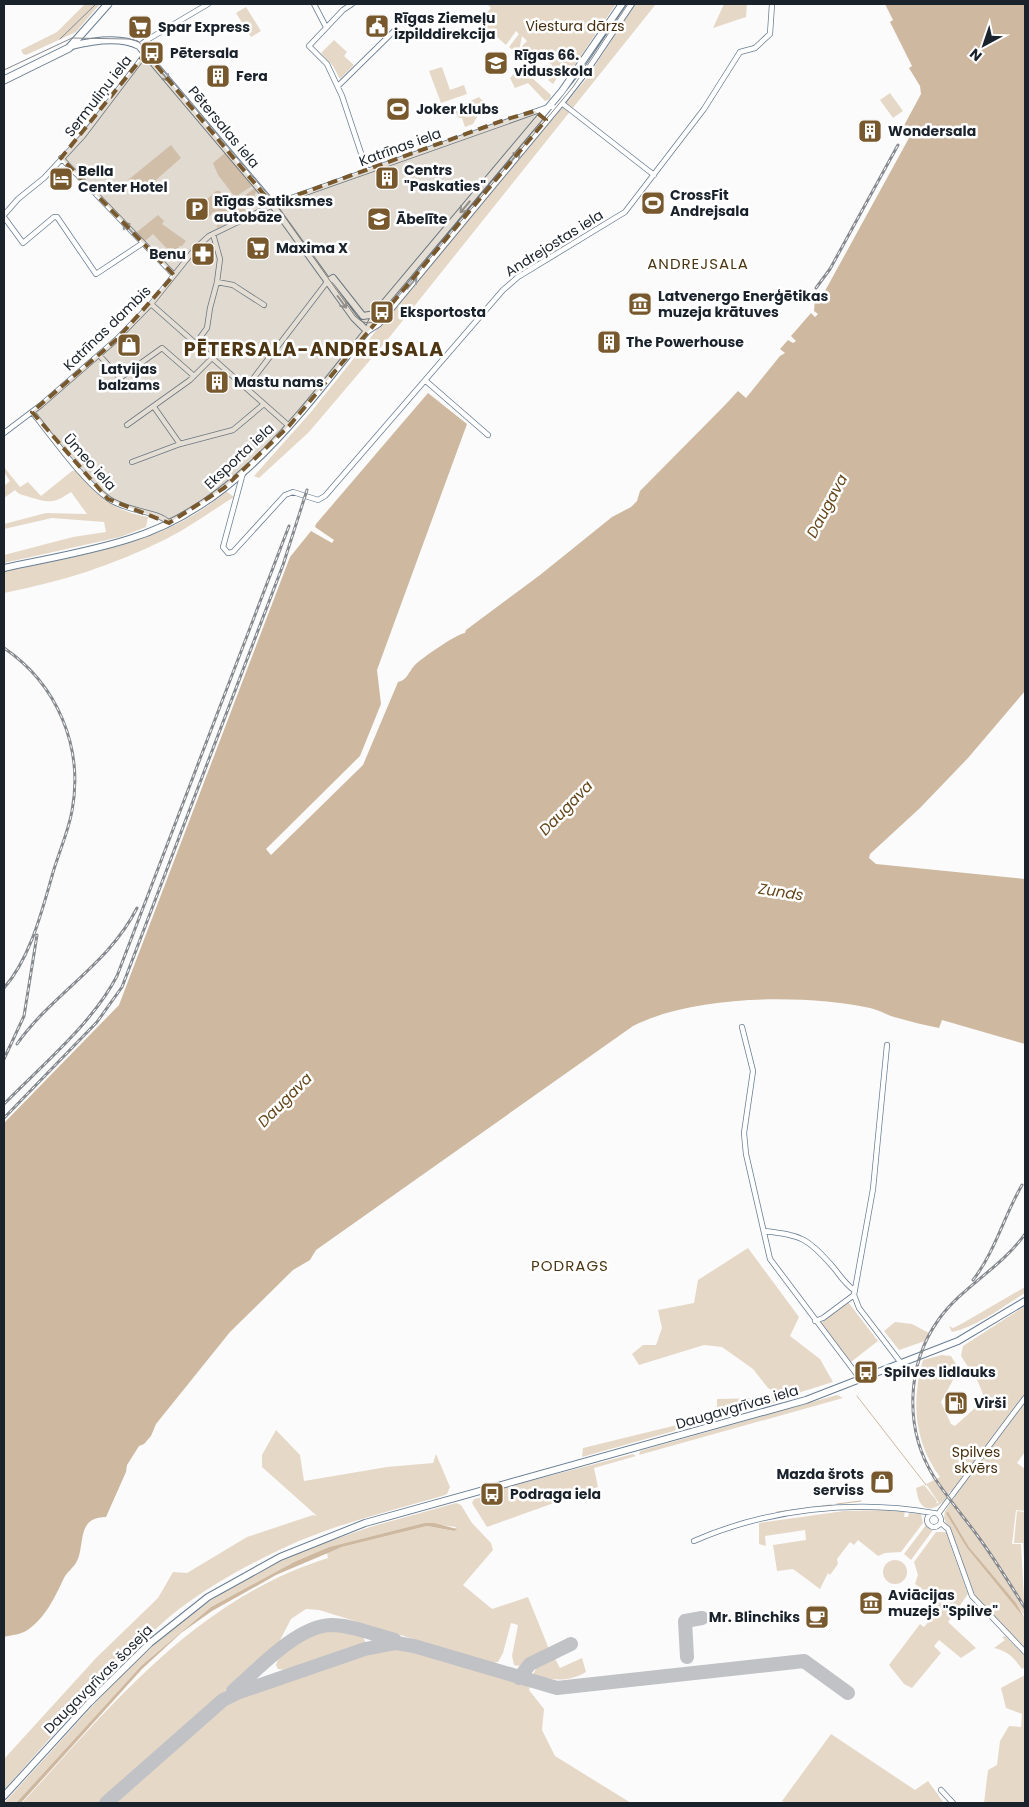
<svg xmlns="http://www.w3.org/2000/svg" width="1029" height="1807" font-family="Poppins,sans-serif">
<rect width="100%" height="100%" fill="#fbfbfb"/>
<path fill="#e6d8c7" d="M85 4H100L76 32 26 55 23 54 21 50 57 32Z
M490 4H616L570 72H561L553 84 548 80 556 71 551 67 552 65 538 53 536 54 530 49 523 58 521 57 522 46 527 41 522 36 519 51 517 54 509 47 519 34 516 31 506 45 479 21 491 8 488 5Z
M635 4H656L388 339 309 432 259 478 254 476 311 412 406 293 587 78Z
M724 4H747L746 17 713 28Z
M246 7 261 31 251 37 236 13Z
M334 40 347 52 344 56 354 65 340 79 333 66 321 53Z
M442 67 450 90 464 85 467 94 441 103 429 71Z
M520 67 551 95 550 99 545 101 528 83 515 88 510 78Z
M890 93 903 111 893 118 880 100Z
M479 97 485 103 473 124 465 127 462 118H459L453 109Z
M171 145 181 158 140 194 128 180Z
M225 153 252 186 235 197 218 175 213 163Z
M255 188 257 191 252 199 256 202 252 204 248 197 242 200 246 213 217 228 216 215 213 212 209 217 202 204 216 191H220L233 213 236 212 233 204Z
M158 215 164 221 162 224 186 241 182 246H179V249L174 256 153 234 145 241 137 232Z
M4 467 20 487 28 482 41 496 72 471 76 470C100 495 111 511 148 517L146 527 120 537 4 563V555L73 537 106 532 104 522 52 518 4 529V524L46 513 87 514 71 492C53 504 50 503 29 497 24 495 19 495 15 490L4 498V486L10 481 4 472Z
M226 491 234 497C211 511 190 527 166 539 115 565 60 582 4 593V571C79 555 167 545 226 491Z
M748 1248 799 1317 790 1336 820 1359 833 1382 785 1397 768 1388 753 1369 722 1347 704 1345 639 1365 632 1354 643 1345H656L662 1328 658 1310 694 1303 698 1280Z
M1025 1287V1293C1002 1307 978 1326 952 1332L949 1326 953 1328 963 1323Z
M848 1302 878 1341 851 1362 821 1323Z
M1025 1306V1452L1017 1463 1025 1469V1511L1016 1510 1012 1544H1021L1025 1616 969 1547 948 1512 967 1548 1025 1619V1648L979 1602 975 1595 944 1518 945 1511 955 1497 950 1491C947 1501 931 1516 921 1504 918 1500 917 1493 916 1488L924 1485 937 1501 936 1503H939L926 1484 940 1477C914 1442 911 1401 923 1360L942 1355 951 1356 959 1369 941 1402 951 1424 955 1426 985 1399 978 1382 961 1356 963 1346Z
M895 1322 912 1324 929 1333 925 1341 899 1350 884 1331Z
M780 1395 783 1400 688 1426 682 1423 717 1412V1399C739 1398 759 1399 780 1395Z
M837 1395 843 1398 639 1455 640 1451Z
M677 1425V1428L674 1431 582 1457 583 1448Z
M276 1430 300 1455 304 1481 387 1467 433 1463 436 1454 450 1487 447 1494 442 1496C383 1513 323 1527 267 1556 233 1573 198 1593 168 1618 108 1670 57 1731 4 1790V1759L96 1658 158 1598 173 1572 187 1573 247 1537 313 1515 317 1516 262 1467V1455Z
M633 1454 636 1456 594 1468 598 1487 487 1527 472 1503 474 1499 495 1494 496 1490Z
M456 1503 461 1505 472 1523 491 1543 493 1550 463 1585 492 1609 528 1597 549 1649 519 1666 514 1665 512 1656 518 1625 511 1623 503 1653 498 1662 492 1663 319 1610 306 1609 291 1619 278 1644 98 1803H22C112 1705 196 1599 328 1558L327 1553 342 1547 427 1526 453 1531 456 1527 424 1523 329 1547 294 1562 211 1607 141 1666 16 1803H4L117 1679 166 1634 214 1598 274 1564 310 1548 370 1527Z
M887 1510 905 1511 904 1517H908L909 1513 921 1514 923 1523 901 1552 885 1553 878 1556 858 1540 854 1545 850 1542 837 1559 838 1564 830 1575 828 1573 820 1589 793 1569 777 1571 773 1545 806 1540 805 1530 765 1536 766 1546 759 1544V1523L844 1511Z
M1017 1511 1025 1512V1575L1023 1543H1014Z
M926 1525 933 1530 911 1560 904 1554Z
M936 1532H946L968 1594 948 1622 976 1648 961 1658 939 1640 934 1646 941 1653 912 1688 904 1684 889 1665 920 1624 924 1627 939 1609 935 1605 938 1601 915 1584 918 1575 914 1562Z
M883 1572a12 12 0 1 1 24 0a12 12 0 1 1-24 0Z
M330 1630 352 1632 363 1637 365 1641 363 1645 286 1670 278 1669 276 1665C281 1647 313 1632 330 1630Z
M1005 1636 1025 1656 1024 1668 1022 1669C1014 1658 1008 1651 994 1648L1005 1640 1002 1637Z
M399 1648 413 1650 530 1686 529 1690 544 1709 542 1730 555 1756 631 1803H113L214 1714C242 1694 274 1685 306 1674 336 1663 367 1651 399 1648Z
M554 1657 560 1668 582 1658 586 1672C567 1683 553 1680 533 1675L537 1666Z
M1025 1675V1803H984L988 1770 997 1765 1000 1741 1009 1726 1021 1727 1022 1714 1006 1708 1001 1688Z
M831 1734 915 1790 928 1781 944 1803H786L782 1801Z"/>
<path fill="#ceb9a0" d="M885 4H1025V691L968 758 920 808 870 854 869 858 876 864 1025 879V1044L942 1020 939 1028C925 1025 911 1022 898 1018 888 1016 880 1010 870 1008 803 994 694 995 633 1026L316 1250 310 1260 293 1270 230 1332 156 1424 151 1436 144 1444 139 1446 127 1465 126 1472 106 1517C75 1517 86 1547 76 1563 73 1568 67 1572 64 1578 55 1597 45 1619 26 1631 19 1635 11 1635 4 1637V1123L119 1005 290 557 311 531 332 543 334 540 315 527 316 524 428 393 467 424 377 670 381 704 360 756 266 849 271 855 363 765 398 682C407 680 408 673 414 666 420 659 458 633 465 633L466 630 540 575 612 517 631 507 637 501 640 491 726 404 738 391 746 398 780 356 785 353 780 349 788 340 793 343 796 341 791 336 811 313 815 317 818 314 814 311 815 299 820 300 909 138 900 133 921 94 920 86 909 68 912 66 890 22 893 20Z
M948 1512 969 1547 1016 1603 1025 1619 967 1548 946 1513Z
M424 1523H434L457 1529 454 1531 427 1526 342 1547 276 1575 212 1611 181 1633 142 1669 21 1803H16L141 1666 211 1607 294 1562 329 1547Z"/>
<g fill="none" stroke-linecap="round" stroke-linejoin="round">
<path stroke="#ceb9a0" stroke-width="1" d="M857 1396 926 1485
M837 1504 861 1501
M777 1512 831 1505"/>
<path stroke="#c0c2c5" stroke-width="14" d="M687 1657 685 1621 702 1618
M519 1678 530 1664 571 1644
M233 1691C258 1669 297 1626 331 1625 352 1625 375 1635 395 1640
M106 1803 223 1700 237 1693 365 1649 396 1643 414 1646 557 1688 804 1661 848 1693"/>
<g stroke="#697e93" stroke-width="6">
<path id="street" d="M314 4 326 27
M352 4 343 10 309 46 327 64 342 96 367 171
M139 46 147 40 208 4
M338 86 394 31
M563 104 654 175
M61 158 174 275
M4 215 18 199 44 178 83 136 146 53
M4 217 23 243 54 217H57L96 274 143 243
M217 282 233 285 264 305
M151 304 289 426
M196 343 207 328 210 308 217 282 220 259 213 234
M99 355 120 378 162 348 194 376
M426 381 488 435
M246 388 327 282
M154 407 180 444
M32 412C54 439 82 480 109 499 127 512 159 511 169 523
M127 425 190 380 212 358
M4 433 41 405 117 339 151 304 195 249 209 236 277 203 551 106 556 109
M132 462 180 444 233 430 264 404
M243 473 223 547 228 553 233 552 285 495 293 492 318 500 325 496 503 290 518 277 625 212 704 109 740 52 755 48 770 34 772 4
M742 1027 753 1071 744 1133 746 1154 770 1259 861 1380
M887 1045 873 1189 854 1295 859 1308 901 1363
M764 1231C801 1235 808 1238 833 1267 840 1275 844 1283 854 1290
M815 1321 823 1318 854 1295
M927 1520a7 7 0 1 1 14 0a7 7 0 1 1-14 0Z
M938 1514 1025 1398
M941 1523 948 1529 972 1596 1025 1652
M694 1541C767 1509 854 1499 933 1513
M941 1790 953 1803"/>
</g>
<g stroke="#697e93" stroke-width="8">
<path id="secondary" d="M71 46C91 41 120 36 139 46L269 200 354 318 367 331
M327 282 333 278 363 316 375 314
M368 330 375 314 562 91 622 4
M4 568C45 559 88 552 129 539 235 507 301 413 367 331L378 324 561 103 586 71 631 4
M4 1796 89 1703 150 1643 208 1597 280 1557 365 1523 806 1400 958 1341 1025 1301"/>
</g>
<g stroke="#697e93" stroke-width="9">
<path id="primary" d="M4 80 69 48 108 4"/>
</g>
<use href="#street" stroke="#fff" stroke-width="4.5"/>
<use href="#secondary" stroke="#fff" stroke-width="6"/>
<use href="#primary" stroke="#fff" stroke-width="7"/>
<path stroke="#868a8f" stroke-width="1" d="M60 39 96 4
M4 70 72 38 129 39 138 41 275 203 355 316C364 325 373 325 382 316L573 87 628 4"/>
<g stroke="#868a8f" stroke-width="3">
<path id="rail" d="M816 288 830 269 898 145
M4 648C57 684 84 747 72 811 68 833 58 854 52 876 41 914 30 958 4 988
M17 1044C52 994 109 964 137 908
M4 1059 24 1016 37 935
M4 1104C42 1065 92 1024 117 976L289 526
M4 1118 97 1022 122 987 283 565 307 490
M1025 1234C1001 1268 963 1286 939 1319 906 1365 904 1429 934 1477 947 1497 963 1516 977 1535 994 1558 1010 1584 1025 1608
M973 1280C995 1252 1004 1216 1022 1185"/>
</g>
<use href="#rail" stroke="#fff" stroke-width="1" stroke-dasharray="4" stroke-linecap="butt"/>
</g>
<defs><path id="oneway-shaft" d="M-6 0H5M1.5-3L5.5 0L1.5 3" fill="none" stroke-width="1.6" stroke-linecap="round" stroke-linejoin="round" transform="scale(1.25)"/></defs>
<g stroke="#989ca0">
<use href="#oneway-shaft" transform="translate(164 75) rotate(50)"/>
<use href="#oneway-shaft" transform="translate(515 157) rotate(-50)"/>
<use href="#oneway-shaft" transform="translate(465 207) rotate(130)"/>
<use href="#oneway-shaft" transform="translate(128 228) rotate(-134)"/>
<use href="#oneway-shaft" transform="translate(412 283) rotate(-50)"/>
<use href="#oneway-shaft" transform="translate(342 302) rotate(53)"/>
</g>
<path fill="#78582d" fill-opacity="0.2" stroke="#78582d" stroke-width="4" stroke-dasharray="10 6" stroke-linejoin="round" d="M146 53 272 204 507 119 535 111 546 120 289 426 224 488 169 523 108 499 32 412 117 339 174 275 61 158Z"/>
<defs>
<g id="civic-square" transform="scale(1.25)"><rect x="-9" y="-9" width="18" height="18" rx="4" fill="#78582d" stroke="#fff"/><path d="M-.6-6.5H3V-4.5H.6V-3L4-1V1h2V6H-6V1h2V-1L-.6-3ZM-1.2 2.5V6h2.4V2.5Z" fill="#fff"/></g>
<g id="supermarket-square" transform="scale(1.25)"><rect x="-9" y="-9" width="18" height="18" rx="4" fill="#78582d" stroke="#fff"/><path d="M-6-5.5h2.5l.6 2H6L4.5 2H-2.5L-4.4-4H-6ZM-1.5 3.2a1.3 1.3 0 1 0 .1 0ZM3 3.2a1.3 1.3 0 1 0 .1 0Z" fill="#fff"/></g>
<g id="bus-square" transform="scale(1.25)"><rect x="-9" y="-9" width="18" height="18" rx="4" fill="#78582d" stroke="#fff"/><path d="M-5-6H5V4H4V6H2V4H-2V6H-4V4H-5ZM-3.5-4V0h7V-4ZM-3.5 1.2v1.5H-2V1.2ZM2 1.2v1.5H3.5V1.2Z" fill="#fff"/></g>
<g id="school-square" transform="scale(1.25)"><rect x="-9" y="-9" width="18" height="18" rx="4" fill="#78582d" stroke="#fff"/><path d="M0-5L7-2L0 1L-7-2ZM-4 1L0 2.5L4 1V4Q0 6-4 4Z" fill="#fff"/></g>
<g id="building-square" transform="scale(1.25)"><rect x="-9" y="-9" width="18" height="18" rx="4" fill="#78582d" stroke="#fff"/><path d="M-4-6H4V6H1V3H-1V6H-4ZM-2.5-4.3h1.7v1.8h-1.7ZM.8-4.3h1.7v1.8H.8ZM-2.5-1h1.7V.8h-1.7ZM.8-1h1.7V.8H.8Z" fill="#fff"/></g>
<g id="stadium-square" transform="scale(1.25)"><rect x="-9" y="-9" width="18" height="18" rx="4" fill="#78582d" stroke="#fff"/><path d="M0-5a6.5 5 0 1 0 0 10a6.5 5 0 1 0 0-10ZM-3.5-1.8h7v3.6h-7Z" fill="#fff"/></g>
<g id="hotel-square" transform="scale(1.25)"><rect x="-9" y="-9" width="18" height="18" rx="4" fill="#78582d" stroke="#fff"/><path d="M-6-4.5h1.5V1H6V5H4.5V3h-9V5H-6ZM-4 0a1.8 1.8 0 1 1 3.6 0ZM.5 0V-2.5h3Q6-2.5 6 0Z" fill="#fff"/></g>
<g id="parking-square" transform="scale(1.25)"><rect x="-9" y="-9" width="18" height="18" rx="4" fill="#78582d" stroke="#fff"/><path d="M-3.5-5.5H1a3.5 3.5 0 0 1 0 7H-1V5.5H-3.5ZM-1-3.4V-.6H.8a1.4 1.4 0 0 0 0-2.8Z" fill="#fff"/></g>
<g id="pharmacy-square" transform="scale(1.25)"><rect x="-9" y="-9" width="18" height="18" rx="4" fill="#78582d" stroke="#fff"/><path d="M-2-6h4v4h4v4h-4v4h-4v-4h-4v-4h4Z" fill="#fff"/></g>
<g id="museum-square" transform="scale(1.25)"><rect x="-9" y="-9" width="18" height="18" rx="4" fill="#78582d" stroke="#fff"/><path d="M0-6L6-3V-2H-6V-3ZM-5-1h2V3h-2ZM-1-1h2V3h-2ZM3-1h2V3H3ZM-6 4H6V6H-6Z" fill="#fff"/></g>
<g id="shop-square" transform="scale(1.25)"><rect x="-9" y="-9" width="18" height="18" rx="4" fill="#78582d" stroke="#fff"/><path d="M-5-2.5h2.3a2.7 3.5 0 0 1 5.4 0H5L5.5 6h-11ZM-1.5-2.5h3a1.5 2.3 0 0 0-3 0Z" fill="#fff"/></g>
<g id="fuel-square" transform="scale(1.25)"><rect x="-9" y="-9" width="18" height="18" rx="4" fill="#78582d" stroke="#fff"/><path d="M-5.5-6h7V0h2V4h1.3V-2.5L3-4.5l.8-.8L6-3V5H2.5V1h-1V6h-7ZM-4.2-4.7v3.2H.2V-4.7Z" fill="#fff"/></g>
<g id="cafe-square" transform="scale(1.25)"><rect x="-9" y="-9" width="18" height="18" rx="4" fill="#78582d" stroke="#fff"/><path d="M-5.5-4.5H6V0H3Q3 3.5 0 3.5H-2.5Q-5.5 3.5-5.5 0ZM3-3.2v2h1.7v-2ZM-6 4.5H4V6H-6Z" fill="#fff"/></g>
</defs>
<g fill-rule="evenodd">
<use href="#civic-square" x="377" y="26"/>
<use href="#supermarket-square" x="140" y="27"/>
<use href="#bus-square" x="152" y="53"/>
<use href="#school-square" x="496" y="63"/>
<use href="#building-square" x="218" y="76"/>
<use href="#stadium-square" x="398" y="109"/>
<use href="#building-square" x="870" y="131"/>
<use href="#building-square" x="387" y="178"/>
<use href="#hotel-square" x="61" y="179"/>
<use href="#stadium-square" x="653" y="203"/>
<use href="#parking-square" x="197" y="209"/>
<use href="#school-square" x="379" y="219"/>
<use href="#supermarket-square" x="258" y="248"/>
<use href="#pharmacy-square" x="203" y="254"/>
<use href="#museum-square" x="640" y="304"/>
<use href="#bus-square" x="382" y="312"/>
<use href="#building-square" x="609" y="342"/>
<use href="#shop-square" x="129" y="345"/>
<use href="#building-square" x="217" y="382"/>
<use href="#bus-square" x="866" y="1372"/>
<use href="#fuel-square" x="956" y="1403"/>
<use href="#shop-square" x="882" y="1482"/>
<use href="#bus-square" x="492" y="1494"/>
<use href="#museum-square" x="871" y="1603"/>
<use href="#cafe-square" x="817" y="1617"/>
</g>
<g text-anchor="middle" stroke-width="5" stroke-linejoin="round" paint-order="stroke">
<g font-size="14" font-weight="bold" fill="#1a222b" stroke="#fff" text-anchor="start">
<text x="394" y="23">Rīgas Ziemeļu<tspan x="394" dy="16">izpilddirekcija</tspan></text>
<text x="158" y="32">Spar Express</text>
<text x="170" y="58">Pētersala</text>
<text x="514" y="60">Rīgas 66.<tspan x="514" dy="16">vidusskola</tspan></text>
<text x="236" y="81">Fera</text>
<text x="416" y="114">Joker klubs</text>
<text x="888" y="136">Wondersala</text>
<text x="404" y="175">Centrs<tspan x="404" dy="16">"Paskaties"</tspan></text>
<text x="78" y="176">Bella<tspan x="78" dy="16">Center Hotel</tspan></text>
<text x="670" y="200">CrossFit<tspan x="670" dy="16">Andrejsala</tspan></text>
<text x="214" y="206">Rīgas Satiksmes<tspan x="214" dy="16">autobāze</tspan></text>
<text x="396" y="224">Ābelīte</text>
<text x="276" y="253">Maxima X</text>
<text x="186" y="259" text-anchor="end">Benu</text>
<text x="658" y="301">Latvenergo Enerģētikas<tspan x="658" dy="16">muzeja krātuves</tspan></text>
<text x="400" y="317">Eksportosta</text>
<text x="626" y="347">The Powerhouse</text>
<text x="129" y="374" text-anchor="middle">Latvijas<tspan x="129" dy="16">balzams</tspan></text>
<text x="234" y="387">Mastu nams</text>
<text x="884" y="1377">Spilves lidlauks</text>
<text x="974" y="1408">Virši</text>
<text x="864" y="1479" text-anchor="end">Mazda šrots<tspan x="864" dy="16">serviss</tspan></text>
<text x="510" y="1499">Podraga iela</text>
<text x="888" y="1600">Aviācijas<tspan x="888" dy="16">muzejs "Spilve"</tspan></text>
<text x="800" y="1622" text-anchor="end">Mr. Blinchiks</text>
</g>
<g font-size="14" fill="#452e0d" stroke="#fff">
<text x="575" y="31">Viestura dārzs</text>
<text x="976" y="1457">Spilves<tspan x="976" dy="16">skvērs</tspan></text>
</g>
<g font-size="14" fill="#1a222b" stroke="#fff">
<text transform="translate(98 96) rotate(-52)" y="5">Sermuliņu iela</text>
<text transform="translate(224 127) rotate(50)" y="5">Pētersalas iela</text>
<text transform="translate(400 147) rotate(-20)" y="5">Katrīnas iela</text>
<text transform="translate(554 243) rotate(-32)" y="5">Andrejostas iela</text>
<text transform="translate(107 328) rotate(-44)" y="5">Katrīnas dambis</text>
<text transform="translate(239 456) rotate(-43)" y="5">Eksporta iela</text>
<text transform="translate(90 462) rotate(48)" y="5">Ūmeo iela</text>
<text transform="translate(737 1407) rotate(-16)" y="5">Daugavgrīvas iela</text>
<text transform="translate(98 1679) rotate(-45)" y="5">Daugavgrīvas šoseja</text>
</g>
<g font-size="15" letter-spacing="1" fill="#4e3613" stroke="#fff">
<text x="698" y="269">ANDREJSALA</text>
<text x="570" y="1271">PODRAGS</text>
</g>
<g font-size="15" font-style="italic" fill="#644519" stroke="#fff">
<text transform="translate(827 506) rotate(-62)" y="5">Daugava</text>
<text transform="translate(566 808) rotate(-46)" y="5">Daugava</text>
<text transform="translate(781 892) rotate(9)" y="5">Zunds</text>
<text transform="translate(285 1100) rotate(-45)" y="5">Daugava</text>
</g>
<g font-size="19" font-weight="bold" letter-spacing="1" fill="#4e3613" stroke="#fff">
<text x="314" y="356">PĒTERSALA-ANDREJSALA</text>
</g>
</g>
<rect width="1029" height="1807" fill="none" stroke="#1a222b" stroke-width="10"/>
<g transform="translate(984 45) rotate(220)" stroke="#ffffff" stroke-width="4" paint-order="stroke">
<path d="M0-4L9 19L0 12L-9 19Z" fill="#1a222b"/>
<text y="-8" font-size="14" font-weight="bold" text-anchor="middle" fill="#1a222b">N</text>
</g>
</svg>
